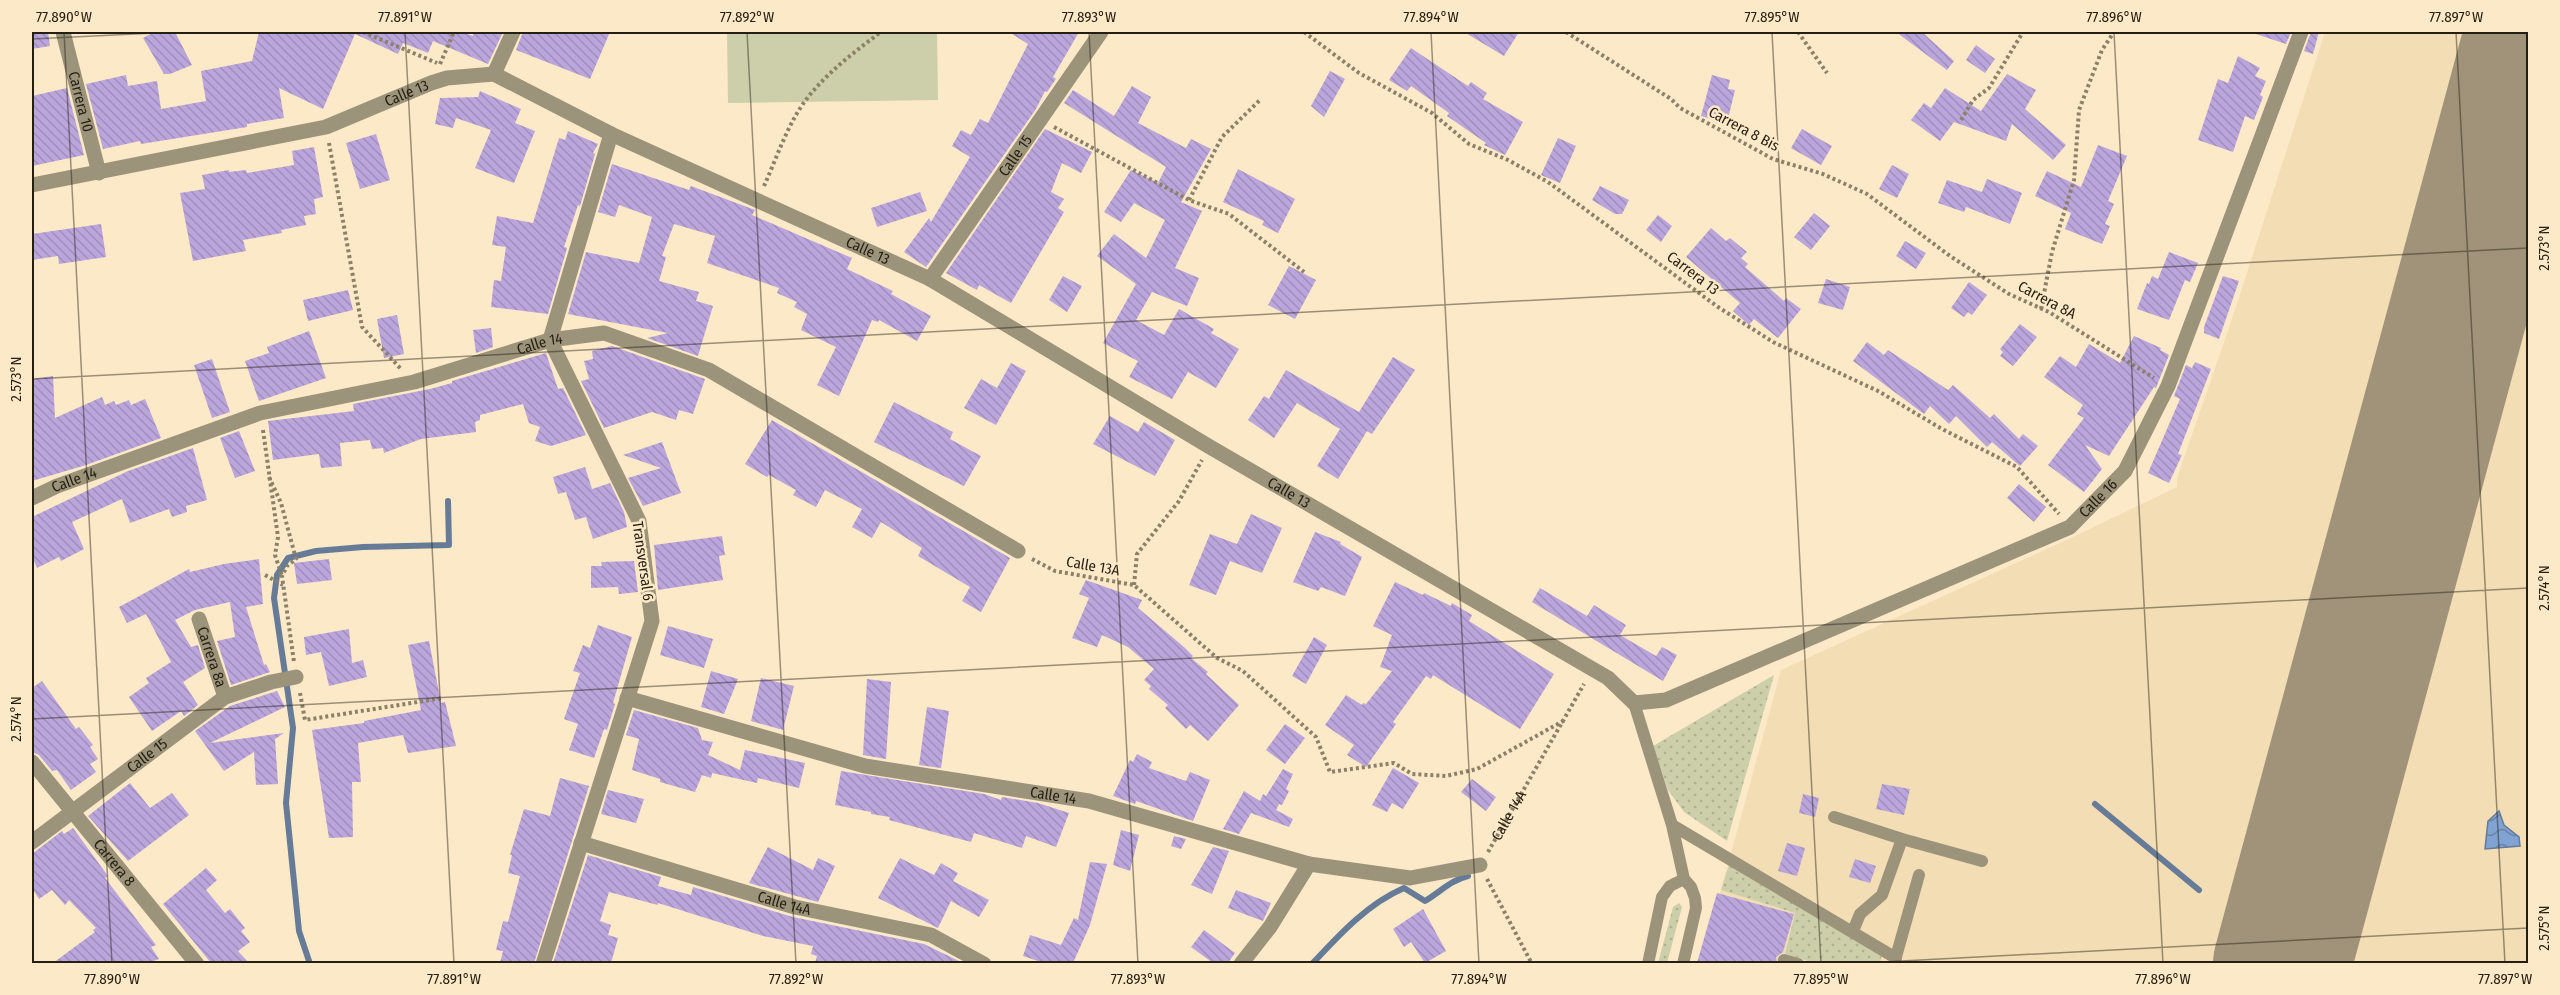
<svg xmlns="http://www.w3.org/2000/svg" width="2560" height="995" font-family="'Fira Sans Condensed',sans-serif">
<defs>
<pattern id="grass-dots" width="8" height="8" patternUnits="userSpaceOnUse" patternTransform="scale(1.5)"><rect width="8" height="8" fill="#cccfaa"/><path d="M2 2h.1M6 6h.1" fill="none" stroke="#afb191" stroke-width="1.8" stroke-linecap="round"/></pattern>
<pattern id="water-waves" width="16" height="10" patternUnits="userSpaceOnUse" patternTransform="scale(1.5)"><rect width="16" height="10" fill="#81a3d2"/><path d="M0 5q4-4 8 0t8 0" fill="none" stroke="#6984a9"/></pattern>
<pattern id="building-back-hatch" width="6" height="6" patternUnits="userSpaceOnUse" patternTransform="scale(1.5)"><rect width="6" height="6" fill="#bba6dc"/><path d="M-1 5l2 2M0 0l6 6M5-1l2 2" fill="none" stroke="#a18ebc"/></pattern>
</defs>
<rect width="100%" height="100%" fill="#fce9c7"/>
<path fill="#f3ddb4" d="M2325 32H2528V955L2526 963 1697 964 1717 893H1720L1733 846 1781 670 2071 538 2177 487V478L2232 319Z"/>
<path fill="url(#grass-dots)" d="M1774 675 1727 841 1684 812 1668 790 1653 746Z
M1730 862 1882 955 1880 963H1815L1785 954 1795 913 1721 890Z
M1679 903 1682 907 1667 963H1658L1673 907Z"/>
<path fill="#cccfaa" d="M727 32H937L938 100 728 103Z"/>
<path fill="url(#water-waves)" stroke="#657b98" stroke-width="1.5" d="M2499 811 2504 825 2519 837 2520 846 2485 849 2488 821Z"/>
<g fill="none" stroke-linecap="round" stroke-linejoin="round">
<path stroke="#657b98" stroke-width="6" d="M2095 804 2199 890
M310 964 299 931 286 803 293 728 274 598 277 575 288 558 316 551 363 547 449 545 448 501
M1312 964C1339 935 1367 904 1404 888L1425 901C1440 892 1451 880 1468 876"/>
<path stroke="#a1937a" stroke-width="138" d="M2282 964 2528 54"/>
</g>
<path fill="url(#building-back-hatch)" d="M32 32H48L50 46 32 49Z
M154 32H175L192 65 170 74H164L143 38Z
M259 32H461L473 36V32H503L488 64 433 41 428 53 403 43 398 54 355 34 323 109 279 88 284 118 247 124V127L141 144 140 141 103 149 86 84 126 75 128 86 157 81 161 109 206 101 201 71 252 61Z
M523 32H610L590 79 516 50Z
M1009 32H1079L1053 77 1056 79 1047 92 1045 91 1036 109 926 267 904 252 929 218 931 222 970 157 952 146 961 130 971 135 980 119 988 123 1028 44Z
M1464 32H1519L1504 56Z
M1896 32H1922L1954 61 1947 70Z
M2257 32H2291L2286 44 2256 34Z
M2311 32H2319L2313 54 2304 51Z
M1976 45 1995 59 1985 73 1966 60Z
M1411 48 1468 86 1471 82 1487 93 1483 99 1523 122 1505 155 1484 145 1486 143 1447 116 1449 113 1411 86 1407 91 1389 80Z
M2238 56 2260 68 2255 76 2266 81 2260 95 2263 97 2254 120 2245 116 2233 152 2198 140 2218 79 2228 83Z
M1330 71 1345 79 1324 117 1311 106Z
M2007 74 2036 90 2025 109 2066 145 2053 160 2012 124 2006 141 1954 122 1940 141 1911 120 1924 103 1931 108 1945 88 1981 111Z
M1712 75 1730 80 1728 89 1735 90 1727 123 1701 116Z
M1132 86 1151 97 1138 123 1186 148 1191 139 1211 149 1181 202 1202 211 1175 268 1199 278 1187 306 1152 292 1136 320 1164 335 1179 309 1214 329 1211 333 1239 349 1216 388 1188 372 1172 399 1129 377 1138 361 1103 343 1136 284 1097 256 1114 234 1146 258 1165 220 1134 203 1121 222 1104 212 1131 170 1158 183 1166 167 1064 103 1073 90 1114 116Z
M67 88 84 155 32 166V96Z
M480 91 521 109 515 123 535 131 514 183 475 168 491 130 456 118 453 128 435 124 440 98 478 97Z
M1045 129 1092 152 1081 173 1062 163 1051 192 1064 199 1058 208 1064 212 1011 303 979 285 977 290 946 273Z
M1802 129 1832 146 1821 165 1791 148Z
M568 131 598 144 593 153 595 154 580 206 578 205 564 247 567 248 548 314 491 307 494 280 501 281 506 247 492 245 497 216 533 223 559 138 565 140Z
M376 134 390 180 360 189 346 143Z
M1558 138 1576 146 1560 183 1541 175Z
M2098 145 2127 156 2108 201 2114 204 2105 224 2110 226 2102 244 2065 229 2071 213 2035 196 2047 171 2081 187Z
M314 147 323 197 314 199 316 214 304 216 306 225 281 230 282 233 243 240 246 251 193 261 180 193 205 189 202 175 229 170V172L246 170 247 173 294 165 292 151Z
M612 164 689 190 691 186 755 210 752 215 852 258 847 269 893 291 891 294 931 316 917 341 879 320 878 322 872 320 839 396 817 385 836 347 801 330 807 314 794 307 797 302 777 293 779 288 707 263 715 236 674 224 662 256 666 257 659 281 699 292 696 301 713 306 698 356 647 338 668 333 568 314 586 252 639 263 652 217 619 205 615 217 598 212Z
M1892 165 1909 174 1897 198 1879 189Z
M1238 169 1295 199 1278 233 1262 225 1264 221 1223 202Z
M1987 179 2022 193 2010 224 1966 207 1964 212 1938 203 1947 180 1982 192Z
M1600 186 1629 200 1622 214H1615L1592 200Z
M920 192 927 211 877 227 871 208Z
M1814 213 1830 226 1811 250 1794 237Z
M1658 215 1672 226 1661 242 1646 230Z
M101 224 106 257 59 264 58 256 32 260V234Z
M1711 228 1726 241 1730 238 1747 252 1741 258 1748 264 1745 267 1784 301 1786 298 1801 309 1778 338 1754 319 1749 325 1733 311 1740 303 1686 257Z
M1905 241 1926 253 1916 269 1896 256Z
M2169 252 2198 263 2190 282 2185 280 2169 320 2137 309 2147 283 2149 284 2152 276 2158 279Z
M1289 266 1316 280 1295 319 1268 305Z
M1063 276 1082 286 1067 312 1049 300Z
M2223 276 2239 281 2219 339 2204 333V327Z
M1826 279 1850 287 1843 310 1818 303Z
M1969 282 1987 295 1972 315 1968 312 1964 317 1951 308Z
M348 290 353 310 308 321 303 300Z
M397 315 404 354 384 358 377 319Z
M2020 324 2037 337 2013 366 2000 356 2003 352 2000 349Z
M491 328 493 347 476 353 473 330Z
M309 331 326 378 259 401 245 361 269 353 267 347Z
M2134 336 2161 348 2160 350 2169 355 2156 388 2154 387 2109 456 2085 445 2102 469 2084 492 2048 465 2084 418 2077 414 2083 405 2044 377 2060 356 2076 367 2089 344 2120 363Z
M1867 342 1884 355 1888 350 1948 390 1953 385 1990 418 1994 414 2019 439 2023 434 2038 446 2020 466 1992 442 1987 447 1956 416 1949 424 1930 406 1924 414 1853 361Z
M612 346 705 379 693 414 679 410 676 420 652 412 604 428 581 381 589 379 584 361 593 359 592 351Z
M546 353 558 389 563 388 586 435 551 446 535 441 540 427 529 423 523 404 480 415V420L475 422 476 432 421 439 384 453 383 448 372 449 370 440 340 443 342 466 321 468 319 454 273 460 268 421 354 411 353 404 430 389 452 383V381Z
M1393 357 1415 370 1372 434 1367 431 1338 479 1317 466 1340 429 1297 403 1274 438 1248 420 1264 396 1269 399 1286 370 1359 412Z
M212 359 230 412 212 418 194 365Z
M2195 362 2211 369 2178 454 2182 455 2169 483 2148 473 2180 399 2174 396 2186 365 2192 368Z
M1011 363 1026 371 996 425 964 408 981 379 997 388Z
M53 376 55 418 102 397 105 405 114 401 116 405 129 400 131 405 145 399 161 438 86 465 32 481V379Z
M894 402 953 432 950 439 981 456 964 486 874 442Z
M1110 416 1138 432 1144 422 1175 440 1155 476 1093 444Z
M772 420 1010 558 981 612 962 601 970 587 918 556 922 548 881 522 872 538 852 527 862 509 825 490 816 507 793 495 796 490 769 475 767 477 745 464Z
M239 431 255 471 235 478 220 438Z
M662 442 681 493 643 506 628 478 661 468 623 455Z
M193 448 207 500 186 506 187 512 172 517 169 509 130 523 122 499 72 522 84 549 61 561 59 557 37 568 32 556V517L128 471Z
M585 467 592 489 610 483 624 512 627 527 593 539 586 517 575 520 566 492 558 494 553 477Z
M2019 484 2046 507 2034 522 2007 498Z
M1251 514 1282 528 1262 573 1230 561 1216 595 1189 585 1210 534 1237 544Z
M1315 532 1341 542 1340 544 1362 557 1345 596 1321 587 1318 591 1293 582Z
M722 536 725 555 719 556 723 580 658 590 654 545Z
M259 559 263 604 246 607 264 665 266 664 270 672 231 685 217 641 235 637 230 602 195 610 175 620 191 647 198 645 205 668 183 682 198 705 184 716 181 711 152 731 129 697 149 683 146 678 171 662 146 614 127 623 119 607 189 569 190 572 224 564Z
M329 559 332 580 297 584 294 563Z
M634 561 638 592 619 594 618 587 591 588V566H602L601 562Z
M1086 580 1142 600 1138 608 1184 647 1193 656 1191 658 1208 672 1206 674 1239 705 1208 741 1190 725 1186 729 1165 708 1168 705 1149 689 1151 686 1144 680 1154 669 1128 647 1102 635 1097 647 1072 638 1089 598 1079 594Z
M1395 582 1423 595 1424 593 1451 606 1452 603 1472 615 1469 621 1554 674 1520 729 1433 675 1431 679 1426 676 1393 722 1396 724 1366 767 1347 755 1354 745 1325 725 1346 695 1362 705 1363 703 1366 704 1392 671 1380 667 1392 635 1373 626Z
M1540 588 1587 616 1594 605 1626 625 1620 635 1656 656 1662 647 1677 655 1663 681 1532 602Z
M598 625 632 637 613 703 615 704 607 730 604 729 594 758 569 750 578 724 564 719 580 673 573 671 583 645 590 648Z
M668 626 713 639 704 668 660 655Z
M349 629 352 663 363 660 367 677 329 686 321 652 306 655 304 637Z
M1314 637 1327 645 1306 684 1292 676Z
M429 641 441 703 445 702 456 746 408 753 403 735 358 743 361 782H352L353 837 329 838 312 730 364 723V721L421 710 408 645Z
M711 671 738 679 724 714 701 707Z
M761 678 794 686 783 730 751 721Z
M867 679 891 682 886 759 863 755Z
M42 681 76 729 79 727 93 745 90 747 98 759 90 764 96 772 71 790 57 770 52 771 39 755 32 752V688Z
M277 691 285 707 210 743 284 733 275 739 278 784 256 785 254 752 224 771 195 731 230 706Z
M927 707 949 711 941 768 919 765Z
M634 710 698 728 702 740 713 742 708 755 740 770 745 750 805 763 799 788 758 778 757 783 712 773 711 778 702 775 695 792 660 782V779L632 770 639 739 626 735Z
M1285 724 1305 738 1285 764 1266 750Z
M1137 754 1152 762 1149 768 1186 781 1190 772 1210 780 1193 821 1136 801 1135 804 1113 796 1130 760 1133 762Z
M1393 768 1419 783 1403 809 1392 803 1387 812 1372 805Z
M1283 769 1293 774 1286 789 1289 791 1282 805 1279 804 1276 810 1293 819 1289 827 1251 813 1239 834 1223 829 1244 791 1260 801 1263 794 1266 796Z
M841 771 984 794 1001 800 1002 797 1038 803 1069 813 1056 847 1026 836 1022 848 974 833 971 842 889 820 890 817 871 814V812L835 805Z
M560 778 589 786 534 963H500L503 951 496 950 503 921 508 922 520 876 508 873 512 855H510L524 809 550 816Z
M1472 779 1496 797 1486 811 1461 792Z
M130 783 150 808 172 793 189 815 128 861 88 816Z
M1882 784 1910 789 1904 815 1876 809Z
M608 790 644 799 636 823 601 814Z
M1803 794 1819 798 1815 817 1799 813Z
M73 828 108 876 105 878 156 945 151 947 159 959 148 963H53L95 932 93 930 96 928 69 900 65 905 52 890 39 899 32 888V854L62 831 64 834Z
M1121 830 1139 835 1130 871 1113 865Z
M1174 836 1186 839 1181 849 1171 846Z
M1787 843 1805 848 1797 876 1778 871Z
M768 847 813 870 818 858 835 866 818 902 749 883Z
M1213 847 1229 851 1212 894 1191 885Z
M588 855 661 877 658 886 691 895 693 887 793 917 924 944 963 963H815L817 956 811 954 813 946 763 936 658 903V905L609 892 600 921 611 925 608 935 618 938 611 963H553Z
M900 858 934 875 941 863 958 873 953 881 989 900 979 917 951 901 938 928 878 898Z
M1855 859 1876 866 1870 883 1849 877Z
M1090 862 1107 864 1090 925 1073 963H1044L1023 956 1030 935 1061 945 1074 918 1078 920Z
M206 868 217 880 206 890 225 913 230 909 245 928 241 931 250 942 238 951 249 963H211L163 904Z
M1236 890 1271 903 1263 921 1228 908Z
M1717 893 1794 914 1783 952 1776 957 1777 963H1697Z
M1423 909 1446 951 1425 963 1411 942 1404 947 1393 929Z
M1204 930 1235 953 1228 963H1213L1191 947Z"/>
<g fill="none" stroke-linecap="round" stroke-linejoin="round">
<g stroke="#8d8069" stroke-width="4" stroke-dasharray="3 3" stroke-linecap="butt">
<path d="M363 32 437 63"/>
<path d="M1304 32 1359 73 1432 113 1469 144 1508 160 1548 182 1718 307 1773 342 1878 391 1942 429 2017 467 2059 514"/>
<path d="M1566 32 1671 99 1680 108 1773 159 1823 174 1867 194 1950 256 2009 294 2049 312 2154 378"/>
<path d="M1798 32 1827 73"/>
<path d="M440 64 454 32"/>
<path d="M1961 120 1973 100 1989 88 2023 32"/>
<path d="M1054 127 1189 200 1229 214 1304 272"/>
<path d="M329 143 362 327 401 369"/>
<path d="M764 186C778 155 790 116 814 90 833 68 858 49 881 32"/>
<path d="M1189 200 1222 137 1261 99"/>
<path d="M2041 309 2052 252 2074 180 2079 110 2102 50 2114 32"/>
<path d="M263 430 278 537 275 555 282 576"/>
<path d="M269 477 281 503 296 559 287 566 282 576 294 662"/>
<path d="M1032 559 1055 571 1134 585 1217 658 1243 671 1316 737 1330 772 1394 763 1412 774 1446 776 1477 769 1565 720"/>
<path d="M265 575 283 585"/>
<path d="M1134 585 1137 554 1179 501 1202 460"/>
<path d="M300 693 305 720 443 698"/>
<path id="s1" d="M1488 852 1584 684"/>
<path d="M1487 879 1532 964"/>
</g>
<path stroke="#9c937b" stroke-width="12" d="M1634 703 1672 825 1684 879 1691 887 1695 898 1696 908 1683 964
M1834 817 1902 839 1882 895 1860 914 1853 931
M1672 825 1896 958
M1902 839 1982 861
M1784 960 1798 964
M1648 964 1662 897 1670 886 1684 879
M1894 964 1919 875"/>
<g stroke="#9c937b" stroke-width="15">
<path id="s2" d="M63 32 99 173"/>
<path d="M494 74 513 32"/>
<path id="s3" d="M32 185 326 127 431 83 447 78 494 74 611 134 930 279 1210 447 1608 678 1634 703 1666 700 2070 527 2125 471 2168 386 2301 32"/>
<path id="s4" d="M930 279 1101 32"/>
<path id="s5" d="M32 498 57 486 260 413 414 382 550 340 604 333 709 370 1018 551"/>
<path id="s6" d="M199 619 225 697"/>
<path id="s7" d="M627 698 865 766 1089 801 1309 864 1410 878 1480 865"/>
<path id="s8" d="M32 762 197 964"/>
<path id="s9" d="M32 842 225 697 271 682 296 677"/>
<path id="s10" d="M581 843 795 907 931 935 984 964"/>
<path d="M543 964 652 621 639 521 550 340 611 134"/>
<path d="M1241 964 1270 927 1309 864"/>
</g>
</g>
<path fill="none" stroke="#251e12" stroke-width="1.5" stroke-opacity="0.45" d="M64 32 112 964M405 32 454 964M747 32 796 964M1089 32 1138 964M1431 32 1479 964M1772 32 1821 964M2114 32 2163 964M2456 32 2505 964M32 39 176 32M32 379 2528 248M32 719 2528 588M1845 964 2528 928"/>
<g text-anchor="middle" stroke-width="5" stroke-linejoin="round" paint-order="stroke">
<g font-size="15" fill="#251e12" stroke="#fce9c7">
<text dy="5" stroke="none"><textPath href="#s3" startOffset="387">Calle 13</textPath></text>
<text dy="5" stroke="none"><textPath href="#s2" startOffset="72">Carrera 10</textPath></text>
<text transform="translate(1744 129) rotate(28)" y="5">Carrera 8 Bis</text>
<text dy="5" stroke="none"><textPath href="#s4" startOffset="150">Calle 15</textPath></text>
<text dy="5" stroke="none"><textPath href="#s3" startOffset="891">Calle 13</textPath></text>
<text transform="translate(1693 273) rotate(37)" y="5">Carrera 13</text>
<text transform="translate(2047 300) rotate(28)" y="5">Carrera 8A</text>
<text dy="5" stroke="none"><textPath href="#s5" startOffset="532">Calle 14</textPath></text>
<text dy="5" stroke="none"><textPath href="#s5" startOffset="46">Calle 14</textPath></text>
<text dy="5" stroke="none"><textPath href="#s3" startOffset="1377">Calle 13</textPath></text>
<text dy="5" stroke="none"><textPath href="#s3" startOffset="2294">Calle 16</textPath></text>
<text transform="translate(643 561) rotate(82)" y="5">Transversal 6</text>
<text transform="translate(1093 566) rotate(10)" y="5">Calle 13A</text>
<text dy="5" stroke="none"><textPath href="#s6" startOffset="40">Carrera 8a</textPath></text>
<text dy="5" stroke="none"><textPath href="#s9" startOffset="144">Calle 15</textPath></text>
<text dy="5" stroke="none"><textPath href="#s7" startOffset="438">Calle 14</textPath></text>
<text dy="5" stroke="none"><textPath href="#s1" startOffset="42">Calle 14A</textPath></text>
<text dy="5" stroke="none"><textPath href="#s8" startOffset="130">Carrera 8</textPath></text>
<text dy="5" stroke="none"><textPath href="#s10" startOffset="212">Calle 14A</textPath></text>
</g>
</g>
<rect width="2560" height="995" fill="none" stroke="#fce9c7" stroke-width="66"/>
<rect x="33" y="33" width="2494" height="929" fill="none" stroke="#251e12" stroke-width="2"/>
<g font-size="15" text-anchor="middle" fill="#251e12">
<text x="64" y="22">77.890°W</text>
<text x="405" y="22">77.891°W</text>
<text x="747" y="22">77.892°W</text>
<text x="1089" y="22">77.893°W</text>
<text x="1431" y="22">77.894°W</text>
<text x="1772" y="22">77.895°W</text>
<text x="2114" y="22">77.896°W</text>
<text x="2456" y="22">77.897°W</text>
<text transform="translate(2544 248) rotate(-90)" y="5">2.573°N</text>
<text transform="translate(16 379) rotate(-90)" y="5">2.573°N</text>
<text transform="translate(2544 588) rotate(-90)" y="5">2.574°N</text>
<text transform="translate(16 719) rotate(-90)" y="5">2.574°N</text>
<text transform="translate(2544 928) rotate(-90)" y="5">2.575°N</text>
<text x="112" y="984">77.890°W</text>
<text x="454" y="984">77.891°W</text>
<text x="796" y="984">77.892°W</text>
<text x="1138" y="984">77.893°W</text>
<text x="1479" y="984">77.894°W</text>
<text x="1821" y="984">77.895°W</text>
<text x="2163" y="984">77.896°W</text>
<text x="2505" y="984">77.897°W</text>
</g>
</svg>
